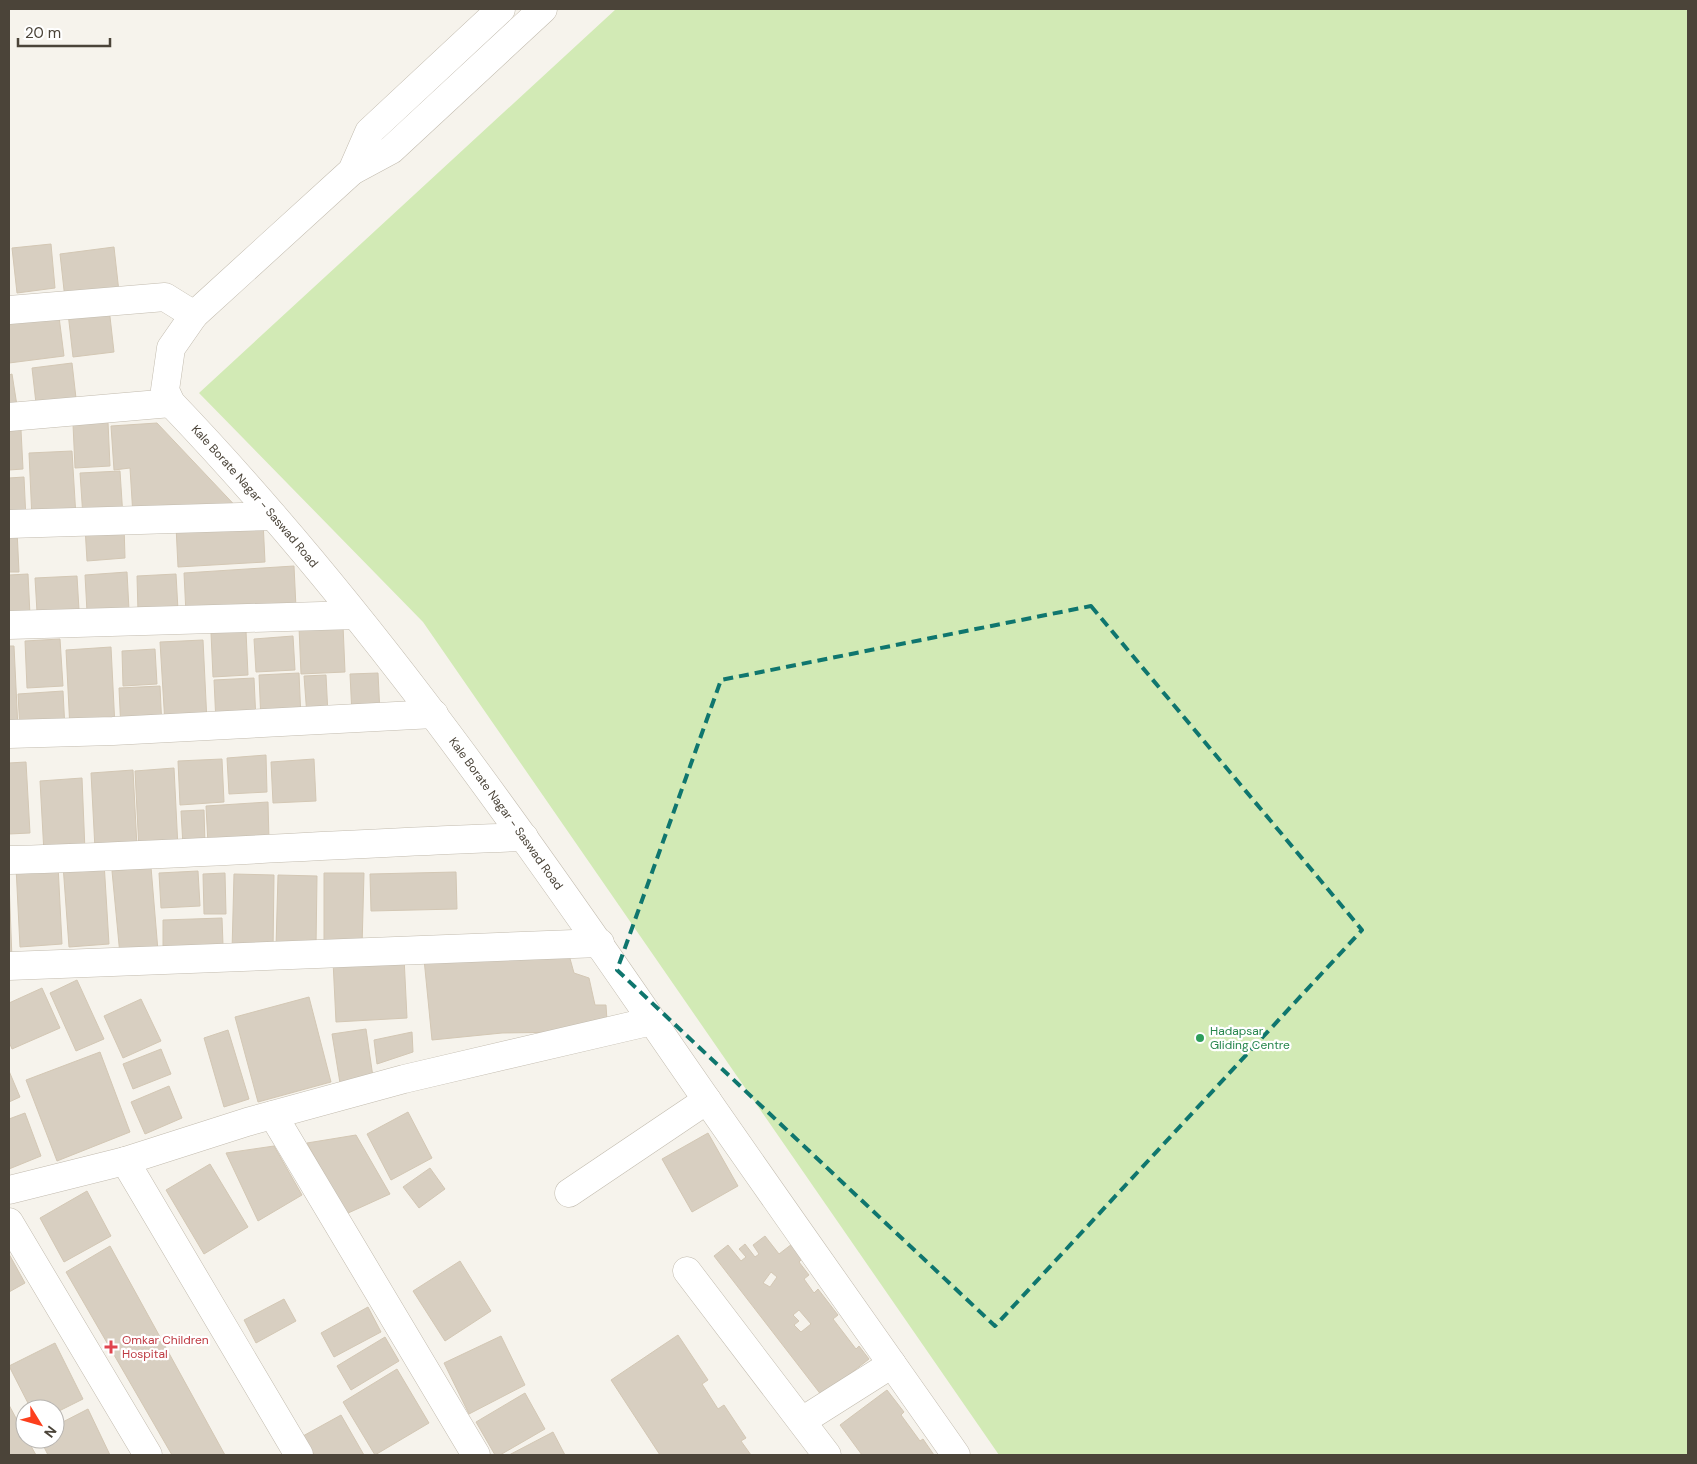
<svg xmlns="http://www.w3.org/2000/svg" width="1697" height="1464" font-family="'DM Sans',sans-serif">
<rect width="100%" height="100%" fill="#f6f3ec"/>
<path fill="#d2eab5" d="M616 9H1688V1455H999L423 622 199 393Z"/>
<path fill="#d8cfc1" stroke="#d3c7b4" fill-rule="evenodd" d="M51 244 55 288 17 293 12 248Z
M114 247 119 292 65 299 60 254Z
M109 308 114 352 73 357 68 313Z
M58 309 64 356 9 363V315Z
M72 363 77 407 37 412 32 368Z
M12 374 18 412H9V375Z
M108 422 110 466 75 468 73 424Z
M157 423 244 515 133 516 130 468 114 470 111 426Z
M21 430 23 469 9 470V431Z
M72 451 76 517 32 519 29 453Z
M120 471 123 517H83L80 473Z
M24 477 26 520 9 521V478Z
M263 521 265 562 178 567 176 526Z
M124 525 125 558 87 561 85 527Z
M9 530H17L19 572H9Z
M294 566 296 608 186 614 184 573Z
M127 572 129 610 87 612 85 575Z
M28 574 30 615 9 616V575Z
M176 574 178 610 138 612 137 576Z
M77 576 79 610 37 612 35 578Z
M343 625 345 672 301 674 299 627Z
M246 631 248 675 213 677 211 633Z
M293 636 295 670 256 672 254 639Z
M60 639 63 686 27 688 25 641Z
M203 640 207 722 165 724 160 642Z
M9 646H14L18 729 9 730Z
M111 647 115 727 70 729 66 650Z
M155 649 157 684 123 686 122 651Z
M299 673 301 719 261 721 259 675Z
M378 673 380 714 352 715 350 674Z
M326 675 328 715 307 716 304 676Z
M254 678 256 721 216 723 214 680Z
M160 686 162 728 121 730 119 688Z
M63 691 65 729 20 731 18 694Z
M266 755 267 792 229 794 227 758Z
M222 759 224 802 180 805 178 761Z
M314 759 316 801 273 803 271 762Z
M26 762 30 833 9 834V763Z
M174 768 178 848 139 850 135 771Z
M133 770 137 847 95 849 91 773Z
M82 778 85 851 44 853 40 781Z
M268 802 269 840 208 844 206 806Z
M204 810 205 845 183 846 181 811Z
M104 862 109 944 69 947 63 865Z
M58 865 62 944 20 947 16 867Z
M151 867 158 951 120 955 112 871Z
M198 871 200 906 161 908 159 873Z
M456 872 457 909 371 911 370 874Z
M225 873 226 914H204L203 874Z
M324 873H364L362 947 324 946Z
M234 874 274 875 273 952 232 951Z
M278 875 317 876 316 947H276Z
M9 881 12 959H9Z
M222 918 223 945 163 946V920Z
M569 955 574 973 589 978 595 1005H606L607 1021 569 1032 502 1033 432 1040 424 959Z
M404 957 407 1018 336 1022 333 961Z
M77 980 104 1039 76 1051 50 993Z
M42 988 60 1028 12 1049 9 1042V1003Z
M309 997 331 1082 258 1102 235 1017Z
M141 999 161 1041 123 1058 104 1016Z
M366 1029 373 1077 340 1083 332 1034Z
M228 1030 249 1099 224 1107 204 1038Z
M412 1032 413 1052 377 1064 374 1040Z
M161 1049 171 1074 133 1089 123 1064Z
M100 1052 130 1132 57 1161 26 1080Z
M9 1071 20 1097 9 1102Z
M169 1086 182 1118 145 1134 131 1102Z
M408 1112 432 1158 391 1180 367 1134Z
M25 1113 41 1156 9 1169V1119Z
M708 1133 738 1186 692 1212 662 1159Z
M356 1135 390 1194 346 1214 307 1143Z
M274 1146 302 1195 258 1221 226 1153Z
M210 1164 248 1227 204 1254 166 1190Z
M430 1168 445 1189 419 1208 403 1187Z
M87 1191 111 1236 64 1262 40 1218Z
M765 1236 779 1254 792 1244 802 1259 799 1262 809 1275 804 1279 814 1293 818 1289 838 1315 833 1319 856 1349 859 1346 869 1359 822 1396 714 1256 728 1245 741 1261 746 1257 739 1249 745 1244 755 1257 759 1254 753 1245ZM771 1272 777 1277 770 1287 763 1283ZM799 1310 811 1324 801 1332 794 1325 799 1321 793 1315Z
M110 1246 225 1455H172L66 1272Z
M9 1254 25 1283 9 1292Z
M460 1261 491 1311 445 1341 413 1291Z
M284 1299 296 1321 256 1343 244 1320Z
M368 1307 381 1332 334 1357 321 1333Z
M678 1335 708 1380 702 1384 718 1409 724 1405 746 1438 741 1441 751 1455H660L611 1380Z
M501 1336 525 1385 469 1414 444 1363Z
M385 1337 399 1361 351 1390 337 1366Z
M55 1343 83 1399 55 1413V1409H31L9 1366Z
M397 1369 429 1423 375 1455 343 1402Z
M887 1390 904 1412 901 1415 920 1441 923 1439 934 1455H862L840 1425Z
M525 1393 545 1429 500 1455H495L476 1422Z
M9 1405 25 1435V1439H27L36 1455H9Z
M88 1409 110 1455H48L40 1439H55V1426Z
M341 1415 364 1455H314L303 1436Z
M553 1432 565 1455H509Z"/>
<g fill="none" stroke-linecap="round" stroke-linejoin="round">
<g stroke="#c2bbae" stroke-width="29">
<g id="minor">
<path id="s1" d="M501 9 369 132 352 171 194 315 171 348 165 390 171 403C352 592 505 807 653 1022 753 1168 855 1311 956 1455"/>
<path d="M352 171 391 150 543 9"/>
<path d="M9 310 165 297 194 315"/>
<path d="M9 417 171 403"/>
<path d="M9 524 273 516"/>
<path d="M9 625 355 615"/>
<path d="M9 734 113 731 434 714"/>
<path d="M9 860C181 855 352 843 524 837"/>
<path d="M9 966 600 943"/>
<path d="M273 1115 476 1455"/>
<path d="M125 1161 299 1455"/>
<path d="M9 1190 125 1161 247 1122 404 1079 652 1021"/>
<path d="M569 1193 707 1100"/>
<path d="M9 1222 148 1455"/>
<path d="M687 1271 827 1455"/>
<path d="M802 1421 892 1364"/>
</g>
</g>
<use href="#minor" stroke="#fff" stroke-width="28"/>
</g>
<path fill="none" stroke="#0f766e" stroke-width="4" stroke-dasharray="10 6" stroke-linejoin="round" d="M1091 606 1362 930 995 1326 617 970 721 680Z"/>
<circle fill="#2e9e5b" stroke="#fff" stroke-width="2" cx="1200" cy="1038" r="5"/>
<path fill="#e0444e" stroke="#fff" stroke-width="2" d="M108.5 1339.5h5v5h5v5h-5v5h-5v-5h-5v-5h5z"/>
<g text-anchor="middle" stroke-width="4.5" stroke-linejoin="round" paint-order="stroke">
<g font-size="12" fill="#4b4439" stroke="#fff">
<text dy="4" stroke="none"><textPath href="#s1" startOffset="659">Kale Borate Nagar - Saswad Road</textPath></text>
<text dy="4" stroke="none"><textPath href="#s1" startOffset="1064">Kale Borate Nagar - Saswad Road</textPath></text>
</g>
<g font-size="12" fill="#27864d" stroke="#fff" text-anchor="start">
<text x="1210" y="1035">Hadapsar<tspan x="1210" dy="14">Gliding Centre</tspan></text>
</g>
<g font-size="12" fill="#be3a42" stroke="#fff" text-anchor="start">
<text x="122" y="1344">Omkar Children<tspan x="122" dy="14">Hospital</tspan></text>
</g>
</g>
<rect width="1697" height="1464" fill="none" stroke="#4b4439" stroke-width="20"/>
<g transform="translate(40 1424) rotate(127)"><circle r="24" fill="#ffffff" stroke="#b7b4b0"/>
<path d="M0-4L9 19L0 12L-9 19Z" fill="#fc3f1d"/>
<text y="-8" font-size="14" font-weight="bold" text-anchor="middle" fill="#4b4439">N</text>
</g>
<path d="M18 38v8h92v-8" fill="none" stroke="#4b4439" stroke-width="2.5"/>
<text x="25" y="38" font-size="15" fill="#4b4439" stroke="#ffffff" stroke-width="4" paint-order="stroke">20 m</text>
</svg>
